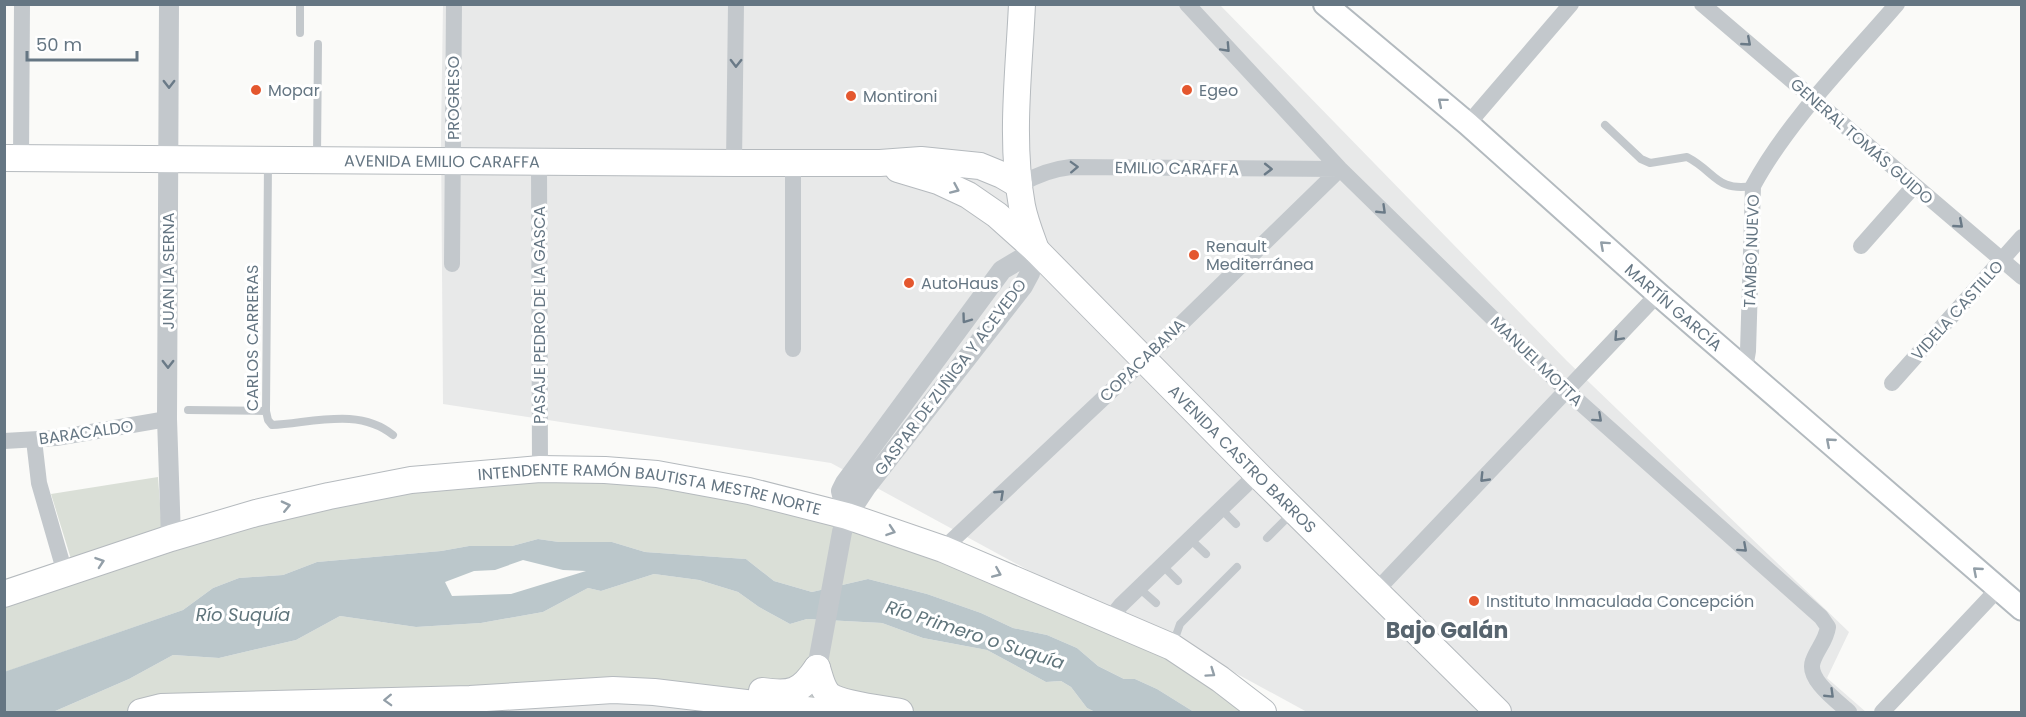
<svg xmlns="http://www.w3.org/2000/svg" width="2026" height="717" font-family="Poppins,sans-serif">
<rect width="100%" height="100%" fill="#fafaf8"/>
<path fill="#e8e9e9" d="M443 5H1220L1567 361 1849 632 1827 678 1866 712H1307L1151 627 1059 587 831 463 443 404 441 135Z
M683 703 744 712H470V706Z"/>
<path fill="#dadfd7" d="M540 469 749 491 1108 621 1263 712H1194L1157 689 1135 679H1124L1098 666 1077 648 1047 635 1013 628 981 613 927 594 868 579 812 592 774 581 746 559 645 552 612 542H559L538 539 512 546H469L441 551 317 562 283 575 239 578 213 588 183 610 5 672 4 594 256 513Z
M158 477 162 531 71 559 51 494Z
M654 574 699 580 738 592 759 607 790 624 807 619 882 623 923 638 987 650 1046 682 1061 681 1071 687 1087 708 1095 712H823L654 692 141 712H53L129 679 173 655 219 658 296 640 340 616 416 627 481 623 543 612 588 588 601 591Z"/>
<path fill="#bbc7cb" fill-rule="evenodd" d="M538 539 559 542H612L645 552 746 559 774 581 812 592 868 579 927 594 981 613 1013 628 1047 635 1077 648 1098 666 1124 679H1135L1157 689 1194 712H1095L1087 708 1071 687 1061 681 1046 682 987 650 923 638 882 623 807 619 790 624 759 607 738 592 699 580 654 574 601 591 588 588 543 612 481 623 416 627 340 616 296 640 219 658 173 655 129 679 53 712H5L4 672 183 610 213 588 239 578 283 575 317 562 441 551 469 546H512ZM523 560 563 570 586 571 511 594 452 596 445 582 474 571 495 570Z"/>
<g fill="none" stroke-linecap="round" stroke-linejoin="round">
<g stroke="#b3babf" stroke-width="26">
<g id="secondary">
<path id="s1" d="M1325 4 1468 124 1658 294 2022 609"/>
</g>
</g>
<g stroke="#b5babe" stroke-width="28">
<g id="primary">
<path d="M1022 4C1019 71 1010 140 1022 206 1025 221 1031 236 1036 250"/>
<path id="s2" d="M4 158 734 163H880L921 160 980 166 1002 175 1019 185"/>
<path id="s3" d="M898 169 938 181 968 195 997 215 1036 250 1257 474 1498 712"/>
<path id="s4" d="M4 594 171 538 256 513 329 496 411 480 540 469 605 470 657 474 749 491 847 516 943 549 1172 647 1220 679 1263 712"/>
<path d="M817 668C820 677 822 689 829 695 840 704 884 709 900 712"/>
<path d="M762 691C791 695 800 693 817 668"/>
<path d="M141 712 161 707 470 699 613 690 654 692 823 712"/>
</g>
</g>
<path stroke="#c3c8cc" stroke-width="8" d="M300 33V4
M1605 125 1641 159 1650 163 1687 157C1716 172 1716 192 1753 186
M317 156 318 44
M268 163 266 411 268 420 272 425C312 423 359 407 393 435
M188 410 266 411
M1221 509 1236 524
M1267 538 1292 513
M1190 539 1206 554
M1162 565 1178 581
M1139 588 1156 603
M1173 644 1180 624 1237 567"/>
<path stroke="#c3c8cc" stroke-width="16" d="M1187 4 1340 169 1567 391 1821 617 1828 627C1826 641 1817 649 1813 661 1806 679 1837 701 1849 712
M1702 4 2022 277
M1468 124 1571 4
M21 158 22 4
M539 161 540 469
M793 162V349
M734 163 736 4
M1019 185C1036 175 1051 169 1071 167L1340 169
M1861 246 1914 186
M452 264 454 4
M1745 368 1748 351 1753 186C1788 121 1848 61 1897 4
M1892 383 2022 237
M34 440 39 483 65 573
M4 441 56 438 167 419
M943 549 1144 360 1340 169
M1375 592 1658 294
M1108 621 1121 605 1257 474
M1882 712 1998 589"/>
<path stroke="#c3c8cc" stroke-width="20" d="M169 4 167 419 171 538
M847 516 841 491 845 483 1002 270 1036 250
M817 668 842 532 847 516 867 486 1023 286 1030 273 1036 250"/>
<use href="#secondary" stroke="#fff" stroke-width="22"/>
<use href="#primary" stroke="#fff" stroke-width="26"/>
</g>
<defs><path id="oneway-chevron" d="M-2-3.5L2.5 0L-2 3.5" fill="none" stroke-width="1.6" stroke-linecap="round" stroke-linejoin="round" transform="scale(1.5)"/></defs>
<g stroke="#6a7a87">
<use href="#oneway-chevron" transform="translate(1747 42) rotate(41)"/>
<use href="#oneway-chevron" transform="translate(1226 48) rotate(47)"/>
<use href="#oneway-chevron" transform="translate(736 63) rotate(91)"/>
<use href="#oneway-chevron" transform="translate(169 84) rotate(90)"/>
<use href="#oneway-chevron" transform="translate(1074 167) rotate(-2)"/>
<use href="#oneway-chevron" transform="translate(1268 169) rotate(1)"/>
<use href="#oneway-chevron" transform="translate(1382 210) rotate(44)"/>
<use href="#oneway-chevron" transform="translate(1959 224) rotate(41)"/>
<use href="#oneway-chevron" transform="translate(966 319) rotate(126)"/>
<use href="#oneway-chevron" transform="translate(1618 337) rotate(133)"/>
<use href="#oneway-chevron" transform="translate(168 364) rotate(90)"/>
<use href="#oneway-chevron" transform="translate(1598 418) rotate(42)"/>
<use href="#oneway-chevron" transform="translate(1484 478) rotate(134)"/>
<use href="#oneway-chevron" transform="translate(1000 494) rotate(-43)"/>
<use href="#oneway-chevron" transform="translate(1743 548) rotate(42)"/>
<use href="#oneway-chevron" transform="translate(1830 694) rotate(44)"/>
</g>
<g stroke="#939fa8">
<use href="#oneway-chevron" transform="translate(1442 102) rotate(-140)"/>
<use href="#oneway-chevron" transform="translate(955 189) rotate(24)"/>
<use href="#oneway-chevron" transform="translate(1604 245) rotate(-138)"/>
<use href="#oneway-chevron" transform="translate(1830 442) rotate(-139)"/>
<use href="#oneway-chevron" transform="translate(286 506) rotate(-13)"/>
<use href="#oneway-chevron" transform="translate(891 531) rotate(19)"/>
<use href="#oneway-chevron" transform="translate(100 562) rotate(-19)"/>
<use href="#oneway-chevron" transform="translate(1977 571) rotate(-139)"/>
<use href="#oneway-chevron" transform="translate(997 573) rotate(23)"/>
<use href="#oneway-chevron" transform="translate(1211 673) rotate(35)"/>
<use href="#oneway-chevron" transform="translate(388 700) rotate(178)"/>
</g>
<g fill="#e4572e" stroke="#fff" stroke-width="2">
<circle cx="256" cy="90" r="6"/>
<circle cx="1187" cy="90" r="6"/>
<circle cx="851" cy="96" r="6"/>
<circle cx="1194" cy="255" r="6"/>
<circle cx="909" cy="283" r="6"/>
<circle cx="1474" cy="601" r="6"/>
</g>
<g text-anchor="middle" stroke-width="6" stroke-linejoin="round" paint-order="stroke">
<g font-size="16" fill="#657683" stroke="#fff" text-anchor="start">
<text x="268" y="96">Mopar</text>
<text x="1199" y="96">Egeo</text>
<text x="863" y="102">Montironi</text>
<text x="1206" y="252">Renault<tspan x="1206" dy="18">Mediterránea</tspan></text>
<text x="921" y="289">AutoHaus</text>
<text x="1486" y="607">Instituto Inmaculada Concepción</text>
</g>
<g font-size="16" fill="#657683" stroke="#fff">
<text transform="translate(453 98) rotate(-90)" y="6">PROGRESO</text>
<text transform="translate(1862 141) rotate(41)" y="6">GENERAL TOMÁS GUIDO</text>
<text dy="6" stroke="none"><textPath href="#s2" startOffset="438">AVENIDA EMILIO CARAFFA</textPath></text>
<text transform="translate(1177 168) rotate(1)" y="6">EMILIO CARAFFA</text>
<text transform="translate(1751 251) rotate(-88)" y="6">TAMBO NUEVO</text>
<text transform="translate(168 271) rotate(-90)" y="6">JUAN LA SERNA</text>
<text dy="6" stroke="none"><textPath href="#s1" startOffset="462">MARTÍN GARCÍA</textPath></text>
<text transform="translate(1957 310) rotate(-48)" y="6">VIDELA CASTILLO</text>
<text transform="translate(539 315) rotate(-90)" y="6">PASAJE PEDRO DE LA GASCA</text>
<text transform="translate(252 338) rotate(-90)" y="6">CARLOS CARRERAS</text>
<text transform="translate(1142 360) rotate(-44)" y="6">COPACABANA</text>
<text transform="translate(1537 361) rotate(44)" y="6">MANUEL MOTTA</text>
<text transform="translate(950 377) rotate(-53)" y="6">GASPAR DE ZUÑIGA Y ACEVEDO</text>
<text transform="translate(86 432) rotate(-8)" y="6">BARACALDO</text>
<text dy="6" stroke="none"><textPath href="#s3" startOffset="456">AVENIDA CASTRO BARROS</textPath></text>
<text dy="6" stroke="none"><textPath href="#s4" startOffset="664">INTENDENTE RAMÓN BAUTISTA MESTRE NORTE</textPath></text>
</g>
<g font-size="18" font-style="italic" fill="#60757c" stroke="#fff">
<text x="243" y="621">Río Suquía</text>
<text transform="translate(975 635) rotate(18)" y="6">Río Primero o Suquía</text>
</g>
<g font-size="22" font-weight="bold" fill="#57646e" stroke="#fff">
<text x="1447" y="638">Bajo Galán</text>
</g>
</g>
<rect width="2026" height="717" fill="none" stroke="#657683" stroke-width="12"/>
<path d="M27 51v9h110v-9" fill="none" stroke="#657683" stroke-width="3"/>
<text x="36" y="51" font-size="18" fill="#657683" stroke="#ffffff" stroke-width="4.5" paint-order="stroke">50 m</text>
</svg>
